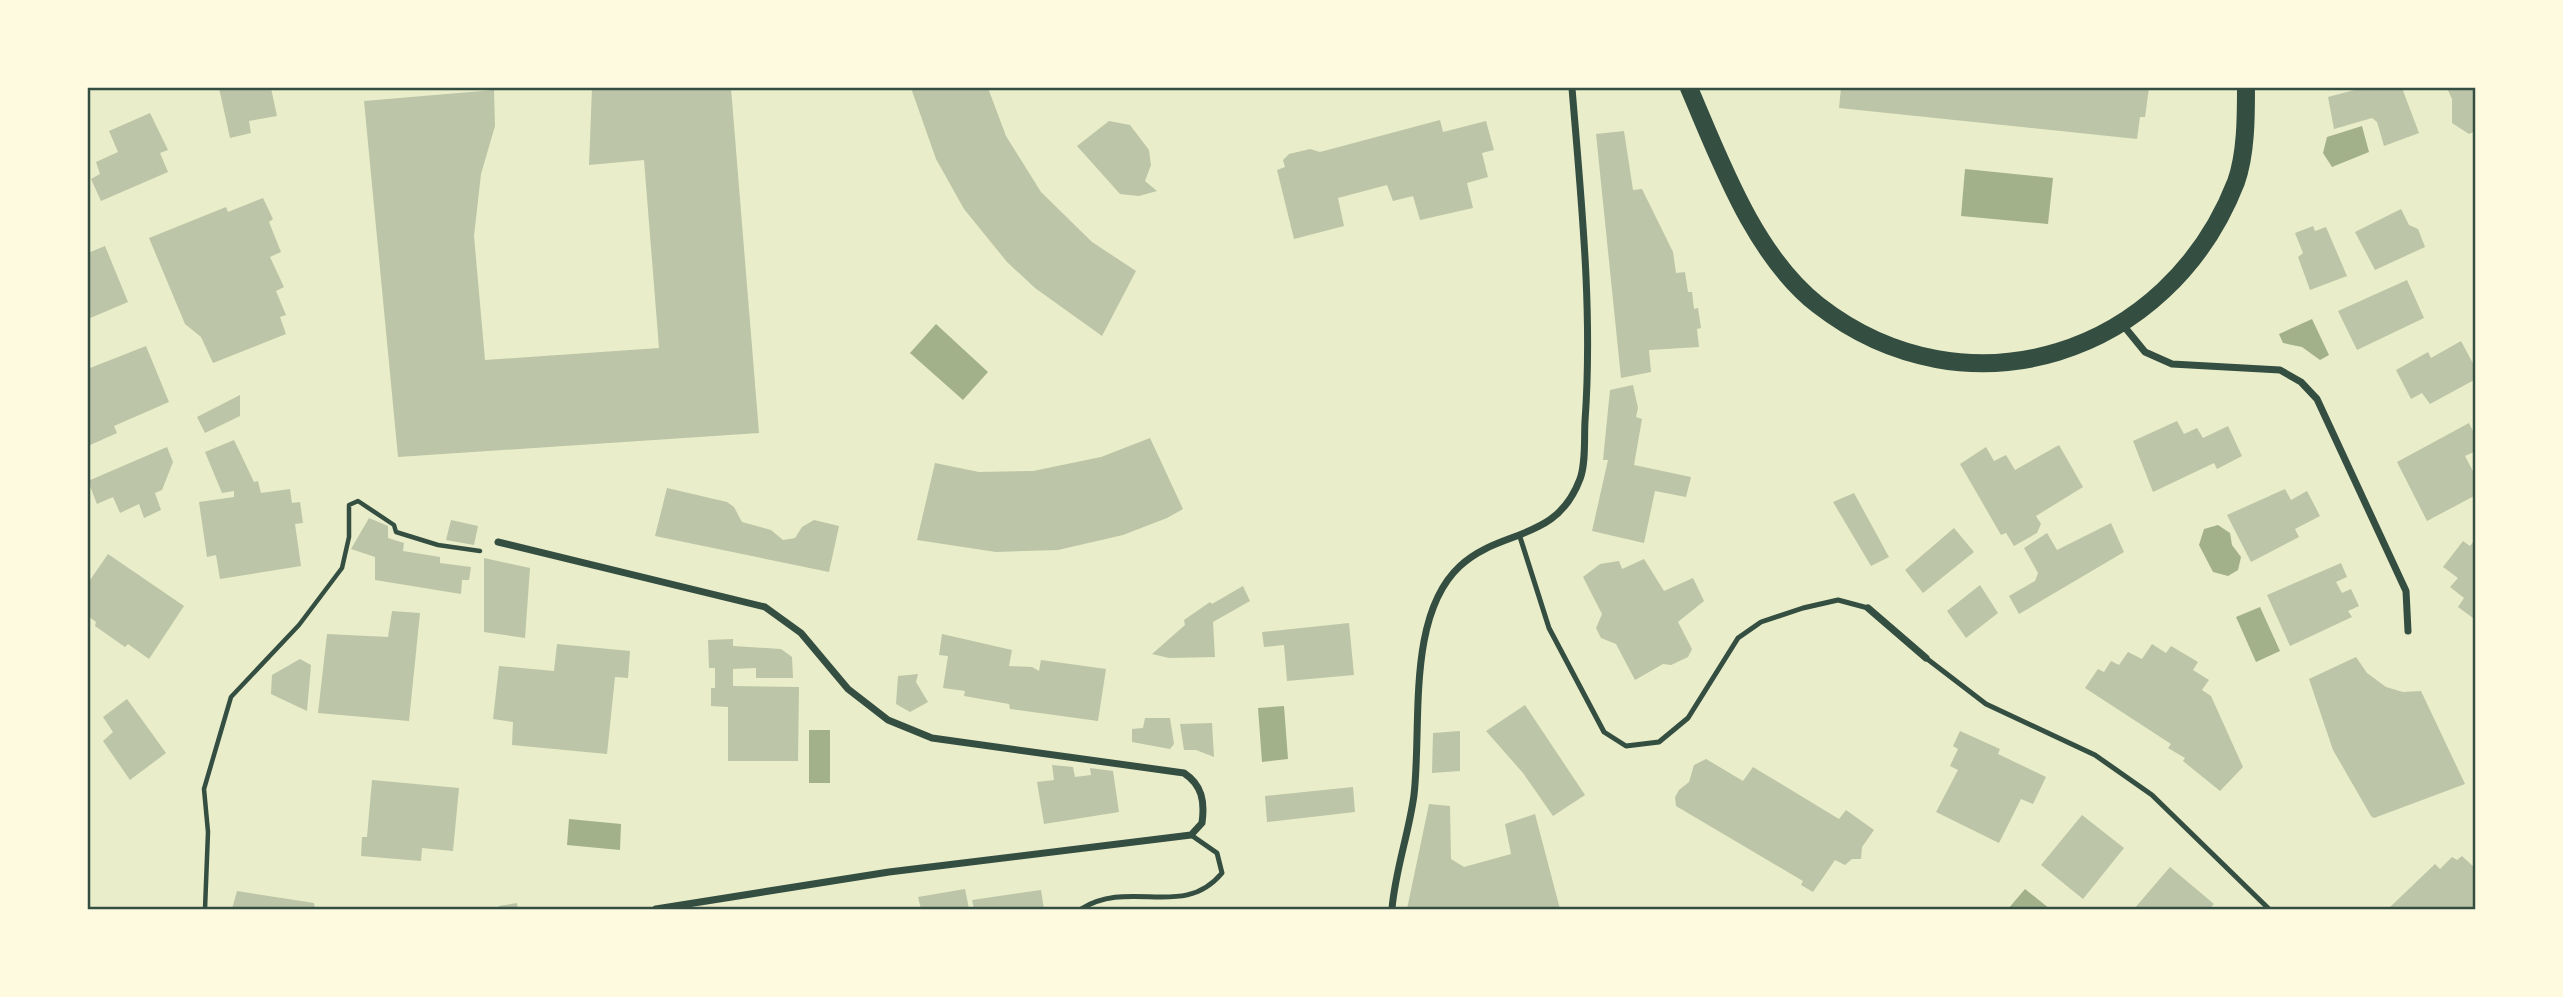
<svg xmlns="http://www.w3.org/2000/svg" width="2563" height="997" font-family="Roboto,sans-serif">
<rect width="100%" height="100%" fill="#e9edc9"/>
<path fill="#a3b18a" d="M2362 126 2369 152 2332 167 2323 153 2327 137Z
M1965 169 2053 178 2048 224 1961 216Z
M2312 319 2329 355 2320 360 2302 347 2283 343 2279 334Z
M936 324 988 372 963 400 910 353Z
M2218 525 2230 533 2232 545 2241 557 2238 570 2228 576 2213 572 2199 545 2204 529Z
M2260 607 2280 651 2256 662 2236 617Z
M1284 706 1288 759 1262 762 1258 708Z
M809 730H830V783H809Z
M569 819 621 824 620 850 567 845Z
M2025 889 2050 909H2008Z"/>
<path fill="#bcc5a7" d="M219 88H271L277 116 249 121 251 133 230 138Z
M592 88H731L759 433 398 457 364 101 494 90 495 126 481 174 474 236 485 360 659 348 644 160 589 165Z
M911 88H988L1006 136 1041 192 1092 242 1136 271 1102 336 1035 288 1007 262 964 209 936 159Z
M1841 88H2149L2145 117H2140L2137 139 1839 108Z
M2362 88H2402L2419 133 2384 146 2377 122 2372 118 2334 129 2328 97Z
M2447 88H2476V131L2469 134 2452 123V99Z
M150 113 168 150 160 153 168 172 101 201 91 179 100 174 96 162 118 152 109 131Z
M1440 120 1443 132 1486 121 1494 150 1482 153 1488 177 1467 183 1473 208 1420 220 1413 196 1393 201 1387 185 1338 198 1344 226 1294 239 1277 170 1285 167 1283 160 1289 154 1310 149 1320 152Z
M1109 121 1130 125 1149 150 1151 165 1145 181 1157 191 1139 196 1120 194 1077 146Z
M1624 131 1633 190 1642 189 1673 252 1676 273 1685 272 1688 292H1692L1694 309 1698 308 1701 328 1697 329 1699 347 1649 350 1651 372 1621 378 1596 134Z
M263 198 273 219 269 222 281 252 270 257 284 287 276 291 286 315 280 317 286 334 213 363 201 337 185 324 149 238 226 207 228 212Z
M2401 209 2409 225 2418 229 2425 247 2375 270 2355 232Z
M2313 226 2315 231 2326 227 2347 276 2310 290 2298 257 2303 253 2295 233Z
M105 246 128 302 88 319V253Z
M2407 280 2424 318 2357 350 2338 311Z
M2461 341 2476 369V379L2430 404 2422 393 2411 399 2396 370 2428 352 2431 358Z
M146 346 169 402 114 426 117 433 88 446V363L90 368Z
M1633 385 1638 408 1636 417 1642 419 1634 465 1691 477 1686 497 1655 491 1644 543 1592 531 1608 460H1603L1610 390Z
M240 395V416L205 433 197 417Z
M2177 421 2184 434 2197 428 2203 438 2228 426 2242 456 2217 469 2214 463 2153 492 2133 441Z
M2469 423 2476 437V451L2465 456 2476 477V495L2427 521 2397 462Z
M1150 438 1183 509 1167 518 1123 535 1058 550 996 552 917 540 935 463 979 472 1033 471 1101 457Z
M234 440 254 482 258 481 261 493 290 489 292 503 300 502 303 523 295 524 301 566 220 579 216 555 207 557 199 502 234 497V491L222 493 205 452Z
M2059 445 2083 487 2036 516 2041 524 2037 533 2014 546 2006 533 2001 535 1960 464 1986 447 1994 461 2006 455 2015 470Z
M167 447 173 462 162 490 155 493 161 510 144 518 139 504 120 513 113 497 97 504 88 481Z
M667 488 727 502 734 507 742 522 771 530 783 540 795 538 802 527 814 520 839 526 829 572 655 536Z
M2285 489 2291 500 2307 491 2320 516 2295 529 2299 537 2251 562 2227 515Z
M1854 493 1889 557 1871 566 1833 502Z
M369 518 388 526V538L404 543 403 551 440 557V563L471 567 469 580H462L461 594 375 580V557L351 549Z
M451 520 478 526 474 545 446 540Z
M2111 523 2124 552 2019 614 2009 596 2035 581 2038 573 2024 548 2047 533 2057 550Z
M1954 528 1974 552 1923 593 1905 570Z
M2476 538V614L2473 618 2458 607 2464 598 2450 587 2458 578 2443 567 2463 541 2470 546Z
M108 554 184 606 149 659 128 644 125 647 95 626 96 622 88 616V583Z
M484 558 530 568 525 638 484 632Z
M1644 559 1664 591 1693 578 1704 601 1678 622 1692 649 1688 657 1671 665 1663 664 1635 680 1616 644 1601 638 1596 628 1602 614 1583 577 1600 564 1619 561 1622 569Z
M2341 563 2347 577 2336 582 2342 593 2351 589 2359 606 2348 611 2352 617 2290 646 2267 595Z
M1980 585 1998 613 1966 638 1947 611Z
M1243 586 1250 601 1213 622 1215 657 1169 658 1152 654 1185 625 1184 620 1210 602 1212 604Z
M392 611 420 613 409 721 318 713 327 634 388 637Z
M1349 623 1354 675 1287 681 1284 645 1264 647 1262 632Z
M942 634 1012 650 1009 666 1032 667 1039 671 1041 660 1106 669 1098 721 1010 709 1009 704 964 696 965 691 943 688 948 656 939 655Z
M733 639V646L781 649 792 657 793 678H756V668L733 669V686L799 687 798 761H728V707L711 706V688H715V668H709L708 640Z
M557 644 630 651 628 678 615 677 607 754 512 745 513 722 493 719 499 666 554 671Z
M2152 644 2166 653 2171 646 2198 662 2193 670 2209 680 2202 690 2211 696 2243 767 2220 791 2183 761 2185 758 2168 748 2171 744 2085 688 2098 669 2104 672 2111 661 2119 665 2128 652 2142 659Z
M2356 657 2367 673 2386 687 2403 692 2421 691 2465 784 2374 818 2371 816 2333 750 2309 679Z
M300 659 311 665 307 711 271 694 272 675Z
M918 674 916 682 928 702 910 712 896 704 898 676Z
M127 699 166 753 130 780 103 741 113 732 103 717Z
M1525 705 1585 795 1553 816 1523 773 1486 731Z
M1145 718H1170L1174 744 1170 749 1132 742V729L1143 728Z
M1212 723 1214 757 1196 750H1184L1180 724Z
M1460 731V771L1432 773 1433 733Z
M1960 731 2000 749 1998 754 2046 777 2033 804 2021 799 1999 843 1936 812 1958 770 1950 766 1958 749 1953 746Z
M1706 759 1743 781 1753 767 1839 819 1846 810 1874 830 1862 847 1861 859H1852L1845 865 1835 860 1813 892 1801 885 1803 881 1676 806 1675 797 1679 790 1689 782 1694 765Z
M1052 765 1073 767 1075 777 1091 775 1090 768 1113 771 1119 812 1044 824 1037 782 1054 780Z
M372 780 459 788 453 851 422 848 421 861 361 856 362 837H367Z
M1353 787 1355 812 1267 822 1265 796Z
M1429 804 1450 806 1451 859 1464 867 1511 854 1505 824 1535 814 1560 909H1407Z
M2082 815 2124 848 2083 899 2041 865Z
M2462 856 2476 869V909L2389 908 2435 864 2440 869 2452 857 2457 860Z
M2170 867 2214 904 2209 909H2134Z
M965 889 969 909H921L918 897Z
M1041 890 1044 909H974L972 900Z
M237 891 314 903 315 909H232Z
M517 903 518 909H499V906Z"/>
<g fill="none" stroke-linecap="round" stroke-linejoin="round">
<path stroke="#344e41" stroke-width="4.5" d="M205 909 208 832 204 789 231 697 299 625 342 568 349 537V505L358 501 394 525 396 532 438 545 480 551"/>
<path stroke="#344e41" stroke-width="5" d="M1520 537 1549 628 1604 732 1626 746 1659 742 1688 718 1738 638 1761 622 1803 608 1838 600 1868 608
M1926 658 1986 704 2095 755 2152 795 2269 909
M1081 909C1131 878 1183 920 1222 873L1217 853 1191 835"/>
<path stroke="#344e41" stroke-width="7" d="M2123 325 2145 352 2172 364 2280 370 2301 382 2317 399 2406 591 2408 631
M498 542 765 607 801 633 848 689 888 720 932 738 1184 773C1202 785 1205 801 1202 823L1191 835 889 872 656 909
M1868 608 1926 658
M1392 909C1395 871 1409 833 1414 795 1422 726 1406 616 1460 566 1501 528 1556 543 1580 479 1586 463 1584 439 1585 421 1593 310 1581 199 1572 88"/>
<path stroke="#344e41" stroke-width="18" d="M1689 88C1720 160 1754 255 1818 305 1967 421 2169 355 2236 182 2246 154 2246 117 2246 88"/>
</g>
<rect width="2563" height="997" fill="none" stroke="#fefae0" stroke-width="178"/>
<rect x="89" y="89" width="2385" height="819" fill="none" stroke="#344e41" stroke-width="2.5"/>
</svg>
